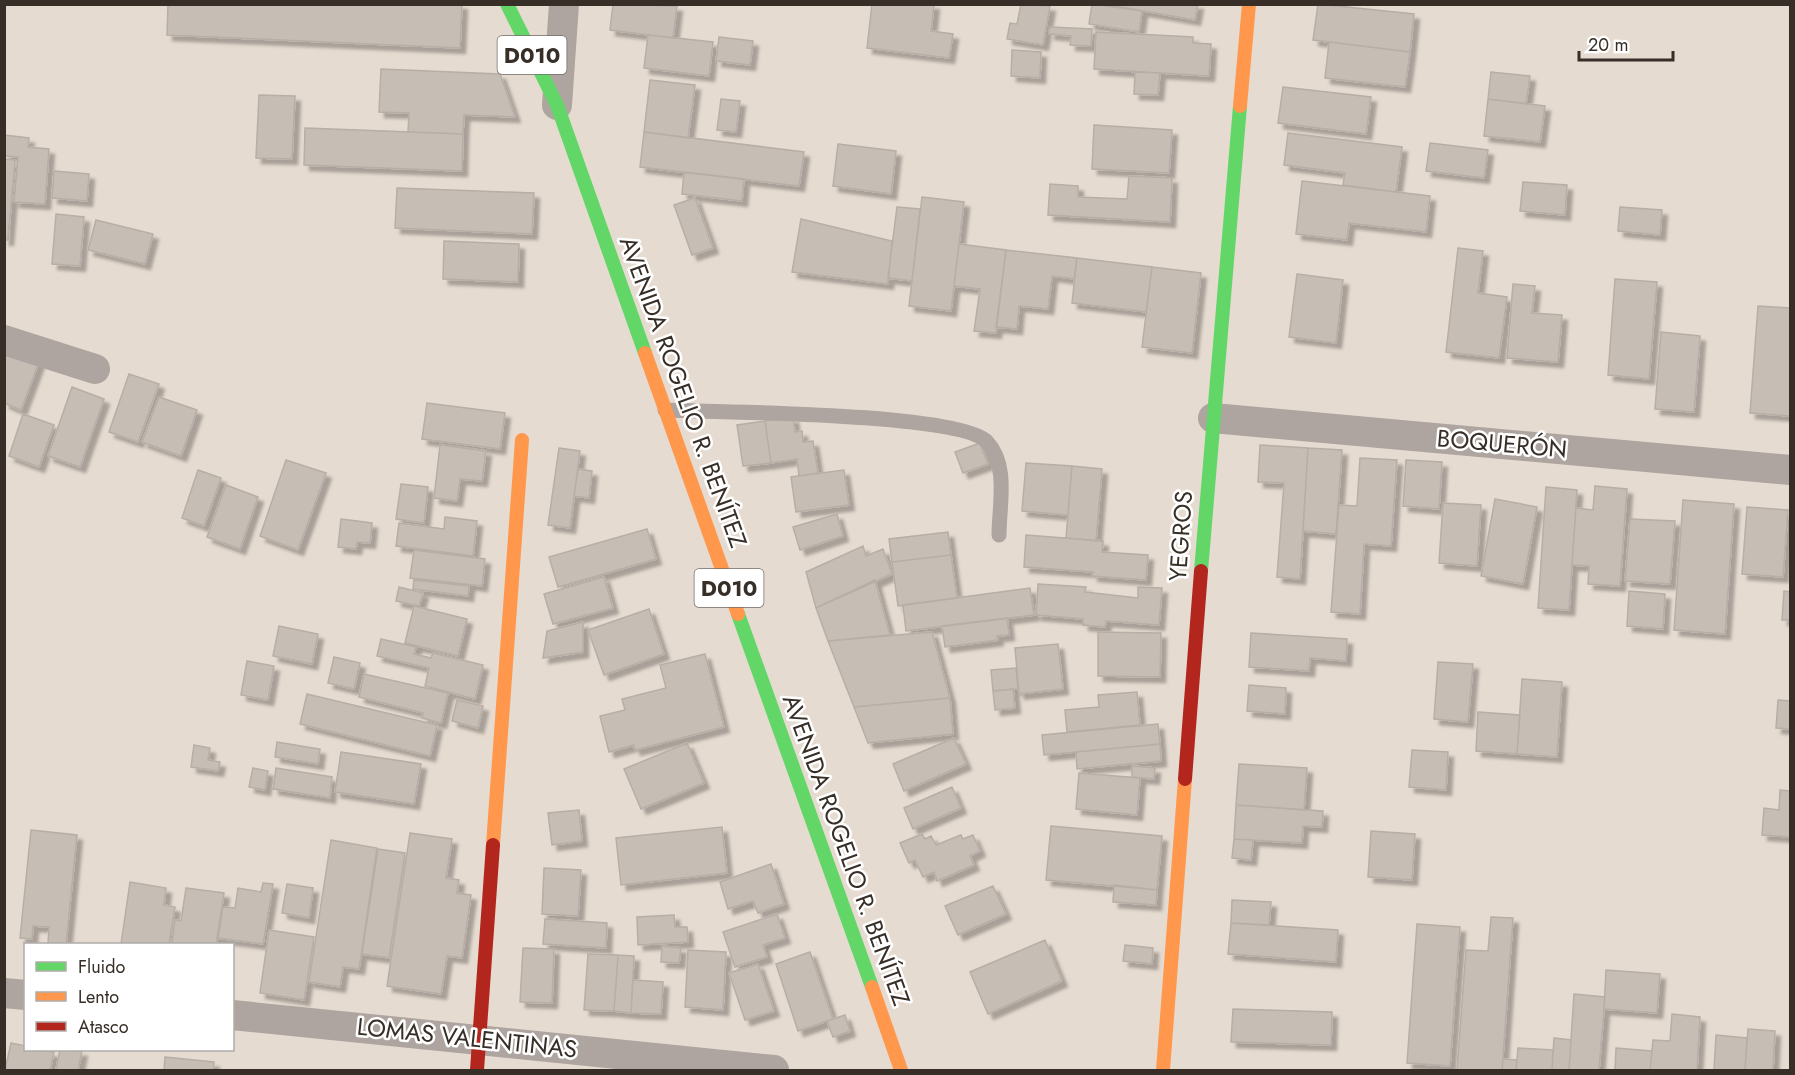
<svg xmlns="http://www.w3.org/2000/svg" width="1795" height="1075" font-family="Jost,sans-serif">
<defs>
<filter id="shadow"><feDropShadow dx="5.5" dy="5.5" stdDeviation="1.5" flood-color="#0004"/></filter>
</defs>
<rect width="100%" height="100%" fill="#e6dbd0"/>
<path fill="#c6beb5" stroke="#b7aea6" stroke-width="1.5" filter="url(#shadow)" d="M168 4H462L460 48 167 35Z
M613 4 677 6 673 38 610 30Z
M872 4H934L931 31 953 34 949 58 867 48Z
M1021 4 1050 6 1043 45 1007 39 1010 23 1017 24Z
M1092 4 1142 11 1139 32 1089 24Z
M1104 4H1198L1195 20Z
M1318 4 1414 14 1410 52 1313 40Z
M1050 27 1092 29 1091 46 1070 45 1071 36 1049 34Z
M1096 32 1193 37V43L1211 44 1209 76 1094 69Z
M648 35 713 42 709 76 644 68Z
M719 37 753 41 750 65 716 61Z
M1329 42 1410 52 1405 87 1325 78Z
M1012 50 1041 52 1040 78 1011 76Z
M381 69 500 74 515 117 464 115 463 134 408 132 409 113 379 112Z
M1135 72 1160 73 1158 95 1134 94Z
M1491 72 1530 76 1526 104 1488 99Z
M650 80 695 85 688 138 644 132Z
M1283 87 1371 97 1366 134 1278 123Z
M259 95 295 96 292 159 256 158Z
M721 99 740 101 736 132 717 130Z
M1488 99 1545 106 1540 142 1484 136Z
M1094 125 1172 130 1169 173 1092 169Z
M305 128 463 134 462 171 304 165Z
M644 132 804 152 799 186 640 167Z
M1288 133 1402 147 1396 192 1343 185 1345 173 1284 165Z
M4 135 29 138 28 147 49 149 45 204 14 202 18 157 4 156Z
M1430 143 1488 150 1484 178 1426 171Z
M838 144 896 151 891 194 833 186Z
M4 159 15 160 8 240H4Z
M54 171 89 174 87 201 52 198Z
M684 172 744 179 742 201 682 194Z
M1129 176 1172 178 1170 222 1048 215 1050 184 1078 186V197L1127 199Z
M1302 181 1430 196 1426 232 1349 223 1347 240 1296 234Z
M1523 182 1567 185 1565 215 1520 211Z
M397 188 534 193 532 234 395 228Z
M922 197 964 202 951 311 909 306Z
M695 198 713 248 692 255 674 205Z
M897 207 920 209 912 281 888 278Z
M1620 207 1662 210 1660 235 1618 231Z
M56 214 84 217 80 266 52 264Z
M801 219 892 241 888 284 792 272Z
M96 220 153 234 145 264 88 250Z
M444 241 519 244 518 282 443 279Z
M959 244 1006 250 996 333 974 331 980 289 954 286Z
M1458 248 1483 251 1478 293 1507 297 1499 358 1446 352Z
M1006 250 1077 258 1074 279 1052 276 1048 309 1019 306 1017 329 996 327Z
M1077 258 1152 267 1146 312 1072 303Z
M1152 267 1201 273 1192 353 1142 347Z
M1297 274 1343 280 1336 343 1289 337Z
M1615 279 1657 282 1649 379 1608 375Z
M1513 284 1535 286 1532 313 1562 315 1558 362 1507 358Z
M1758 306 1790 308V416L1750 413Z
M1661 332 1700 336 1694 412 1655 409Z
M4 348 39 362 21 410 4 403Z
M129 374 159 384 138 442 109 432Z
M72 387 104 399 80 467 48 456Z
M159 397 197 410 181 456 142 442Z
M427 403 505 413 500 449 422 439Z
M23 414 54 425 39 467 9 456Z
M793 417 795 432 802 431 803 442 813 441 818 473 799 476 797 459 771 463 765 421Z
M765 421 771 463 743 466 737 425Z
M980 443 988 464 963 473 955 452Z
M440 445 486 451 482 481 460 479 457 501 434 498Z
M1260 445 1308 448 1300 579 1277 577 1284 483 1258 482Z
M559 448 580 451 570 528 548 525Z
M1308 448 1342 450 1336 534 1303 531Z
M1360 458 1397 460 1391 546 1364 544 1360 614 1331 612 1339 505 1357 506Z
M286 460 326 473 298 550 260 536Z
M1406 460 1442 462 1439 509 1403 506Z
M1026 463 1072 466 1068 515 1022 511Z
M1072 466 1102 469 1096 541 1066 538Z
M578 469 592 471 589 498 574 496Z
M198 470 221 478 204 526 182 518Z
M844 470 849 505 796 512 791 477Z
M401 484 428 487 424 523 396 519Z
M226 485 258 497 240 549 207 537Z
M1595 486 1627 489 1620 586 1588 584 1589 566 1572 565 1576 508 1593 510Z
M1546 487 1577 490 1569 610 1538 608Z
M1495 499 1537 507 1523 584 1481 576Z
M1683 500 1734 504 1725 634 1674 630Z
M1443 503 1481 505 1477 566 1439 563Z
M1747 507 1788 510 1783 577 1742 574Z
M837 514 843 536 800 550 793 527Z
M445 517 477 521 473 556 396 546 399 523 444 529Z
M341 519 372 523 370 543 357 542 356 549 338 547Z
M1630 519 1675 521 1670 584 1625 581Z
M647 529 656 559 558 587 549 557Z
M948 532 951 555 892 562 889 539Z
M1026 535 1103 541 1102 552 1148 555 1146 580 1092 576 1093 572 1024 567Z
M863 546 866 556 883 549 892 574 816 608 806 572Z
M414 550 485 559 482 586 410 578Z
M951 555 957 598 898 606 892 562Z
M604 577 613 608 553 624 544 594Z
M414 580 469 586 468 596 413 589Z
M875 580 890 635 828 641 816 608Z
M1038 584 1086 587 1085 592 1138 598V587L1162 588 1159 625 1106 621 1105 627 1083 625V619L1036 615Z
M399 587 423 593 419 606 396 601Z
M1030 588 1034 615 906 631 903 605Z
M1629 591 1665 594 1663 629 1627 626Z
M1784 591 1790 592V620H1782Z
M414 606 467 619 458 656 405 643Z
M649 609 664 654 604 675 588 630Z
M1007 618 1009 635 997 636 998 640 945 647 942 626Z
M583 622V652L543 658 547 631Z
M279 626 318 634 312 664 273 656Z
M932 632 950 698 854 707 828 641Z
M1098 632 1161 633 1160 677 1098 676Z
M1251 633 1347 639 1346 661 1310 658 1309 671 1249 667Z
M381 639 416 647 414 654 431 658 433 653 483 665 475 699 425 686 429 668 377 656Z
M1058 644 1063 689 1019 694 1015 648Z
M705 654 724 727 635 750 634 745 609 752 600 716 625 710 622 699 666 688 660 665Z
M334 657 360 663 354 689 328 683Z
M247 661 274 666 268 700 241 695Z
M1438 662 1473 664 1468 722 1434 719Z
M1016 668 1018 689 993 691 991 670Z
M364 674 448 693 441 723 422 718 423 713 359 697Z
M1522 679 1562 682 1557 757 1517 754Z
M1249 685 1286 688 1285 714 1247 711Z
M1013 689 1015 708 995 710 993 691Z
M1137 692 1140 725 1067 732 1065 710 1099 707 1098 695Z
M307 694 437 725 430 756 300 724Z
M950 698 953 734 868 743 854 707Z
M457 700 483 706 478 728 452 721Z
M1778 700 1790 701V729L1776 728Z
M1478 712 1520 715 1517 754 1476 751Z
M1158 724 1160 744 1044 755 1042 735Z
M954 738 966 764 904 791 893 764Z
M277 742 320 749 318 764 275 757Z
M687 743 704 783 641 809 624 769Z
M1160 744 1161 761 1077 769 1076 752Z
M194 745 210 748 208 760 220 762 218 771 191 767Z
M1412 750 1448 752 1446 790 1409 787Z
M341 752 421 764 414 804 335 792Z
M1239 764 1307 768 1304 810 1236 805Z
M1132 766 1155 768 1154 779 1132 777Z
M253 768 268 771 265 790 249 787Z
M276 768 332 777 330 798 273 789Z
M1079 773 1140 778 1137 815 1076 809Z
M952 787 961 808 913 829 904 808Z
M1780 790 1790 791V837L1762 835 1764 808 1779 810Z
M1236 805 1323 811 1322 827 1303 826 1302 843 1234 839Z
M579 810 582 841 552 845 548 813Z
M1051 826 1162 836 1157 890 1046 880Z
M722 827 727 873 621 885 616 838Z
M31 830 77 835 66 944H48L49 927 33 926 32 939 20 938Z
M1371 831 1415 834 1412 880 1368 877Z
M410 833 452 839 446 878 459 880 457 893 471 895 462 958 447 956 441 994 387 986Z
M922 834 925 839 931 836 936 845 961 835 963 839 973 835 980 851 970 856 974 865 937 881 934 872 923 877 915 860 909 863 900 843Z
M1234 839 1253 840 1251 860 1232 858Z
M331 840 377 848 359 969 343 967 340 987 309 982Z
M378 849 405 853 389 958 362 954Z
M771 864 784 904 758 913 753 901 728 909 720 882Z
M544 868 581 870 578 916 542 914Z
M130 882 166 888 164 905 175 907 169 944H121Z
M263 883 273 884 263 944 218 938 223 907 235 908 238 888 261 892Z
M287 884 313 888 309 918 282 913Z
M1114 885 1157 890 1156 905 1113 902Z
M993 886 1006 914 958 935 945 906Z
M186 888 224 893 216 944 172 943 175 920 181 921Z
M1232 900 1271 902 1269 925 1231 923Z
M777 914 785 938 763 945 767 957 735 967 723 932Z
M674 915 675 927H687L688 942 638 945 637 917Z
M1491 917 1513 918 1502 1070H1457L1466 950 1488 951Z
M545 919 607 923 606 948 543 944Z
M1231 923 1338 930 1336 962 1228 954Z
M1417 924 1460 927 1450 1066 1407 1063Z
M269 930 314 937 304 1000 260 993Z
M1045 940 1062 981 988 1014 970 972Z
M1125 945 1153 948 1152 964 1123 961Z
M662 946 681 948 679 963 661 962Z
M523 948 554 949 552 1003 520 1002Z
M688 950 726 952 723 1010 685 1007Z
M810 952 833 1019 798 1031 776 964Z
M588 954 618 955 614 1011 584 1010Z
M618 955 634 956 631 1013 614 1011Z
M758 964 774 1011 745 1020 729 973Z
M1606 970 1660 974 1657 1013 1604 1009Z
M633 980 663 982 661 1014 631 1013Z
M1574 994 1605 997 1599 1070H1569Z
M1233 1009 1332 1012 1331 1045 1231 1042Z
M1672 1014 1700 1017 1697 1070H1650L1653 1040 1670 1041Z
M845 1015 850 1031 833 1037 827 1021Z
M1748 1029 1775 1031 1773 1070H1745Z
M1716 1035 1747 1038 1745 1070H1714Z
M1554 1038 1571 1040 1569 1070H1552Z
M11 1043 26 1046V1050L54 1052 50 1070H5Z
M1518 1048 1553 1050 1552 1070H1516Z
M1616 1048 1652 1051 1650 1070H1615Z
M60 1050 82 1051 78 1070H56Z
M165 1057 214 1062 213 1070H164Z
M1503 1059 1517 1060 1516 1070H1502Z"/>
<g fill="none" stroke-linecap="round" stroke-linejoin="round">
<path stroke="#aea4a0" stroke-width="15" d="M665 410C717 412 961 413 987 442 1009 465 999 506 999 535"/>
<path stroke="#aea4a0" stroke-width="30" d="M557 105 564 4
M4 340 95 369
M1213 418 1790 470
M4 993 26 995
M232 1015 774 1070"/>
<path stroke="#63d668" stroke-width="14" d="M507 4 557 105 645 353
M1201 571 1240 106
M738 614 872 987"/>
<path stroke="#ff974d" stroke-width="14" d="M1240 106 1249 4
M645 353 738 614
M493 845 522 440
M872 987 901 1070
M1163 1070 1185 779"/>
<path stroke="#b3261e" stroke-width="14" d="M1185 779 1201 571
M477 1070 493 845"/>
</g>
<g text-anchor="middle" stroke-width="5" stroke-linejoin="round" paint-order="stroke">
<g fill="#fff" stroke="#736d68" stroke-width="1.5">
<rect x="497.5" y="36" width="69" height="38" rx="4.5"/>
<rect x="694.5" y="569" width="69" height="38" rx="4.5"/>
</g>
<g font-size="22" font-weight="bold" fill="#372f27">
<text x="532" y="63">D010</text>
<text x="729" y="596">D010</text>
</g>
<g font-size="24" fill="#372f27" stroke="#fff">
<text transform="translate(683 392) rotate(70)" y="8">AVENIDA ROGELIO R. BENÍTEZ</text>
<text transform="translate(1502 444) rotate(5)" y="8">BOQUERÓN</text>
<text transform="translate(1181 536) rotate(-86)" y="8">YEGROS</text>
<text transform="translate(846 850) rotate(70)" y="8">AVENIDA ROGELIO R. BENÍTEZ</text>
<text transform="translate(467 1038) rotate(6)" y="8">LOMAS VALENTINAS</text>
</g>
</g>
<rect width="1795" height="1075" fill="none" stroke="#372f27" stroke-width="12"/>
<rect x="24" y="943" width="210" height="108" fill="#ffffff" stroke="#afaca9" stroke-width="1.5"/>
<rect x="36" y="962" width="30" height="9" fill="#63d668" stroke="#afaca9" stroke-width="1.5"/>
<text x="78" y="973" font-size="18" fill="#372f27">Fluido</text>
<rect x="36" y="992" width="30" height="9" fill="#ff974d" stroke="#afaca9" stroke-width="1.5"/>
<text x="78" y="1003" font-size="18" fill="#372f27">Lento</text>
<rect x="36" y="1022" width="30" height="9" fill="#b3261e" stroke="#afaca9" stroke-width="1.5"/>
<text x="78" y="1033" font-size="18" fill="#372f27">Atasco</text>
<path d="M1579 51v9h94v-9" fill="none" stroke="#372f27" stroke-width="3"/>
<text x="1588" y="51" font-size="18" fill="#372f27" stroke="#ffffff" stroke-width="4.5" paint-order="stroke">20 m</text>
</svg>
